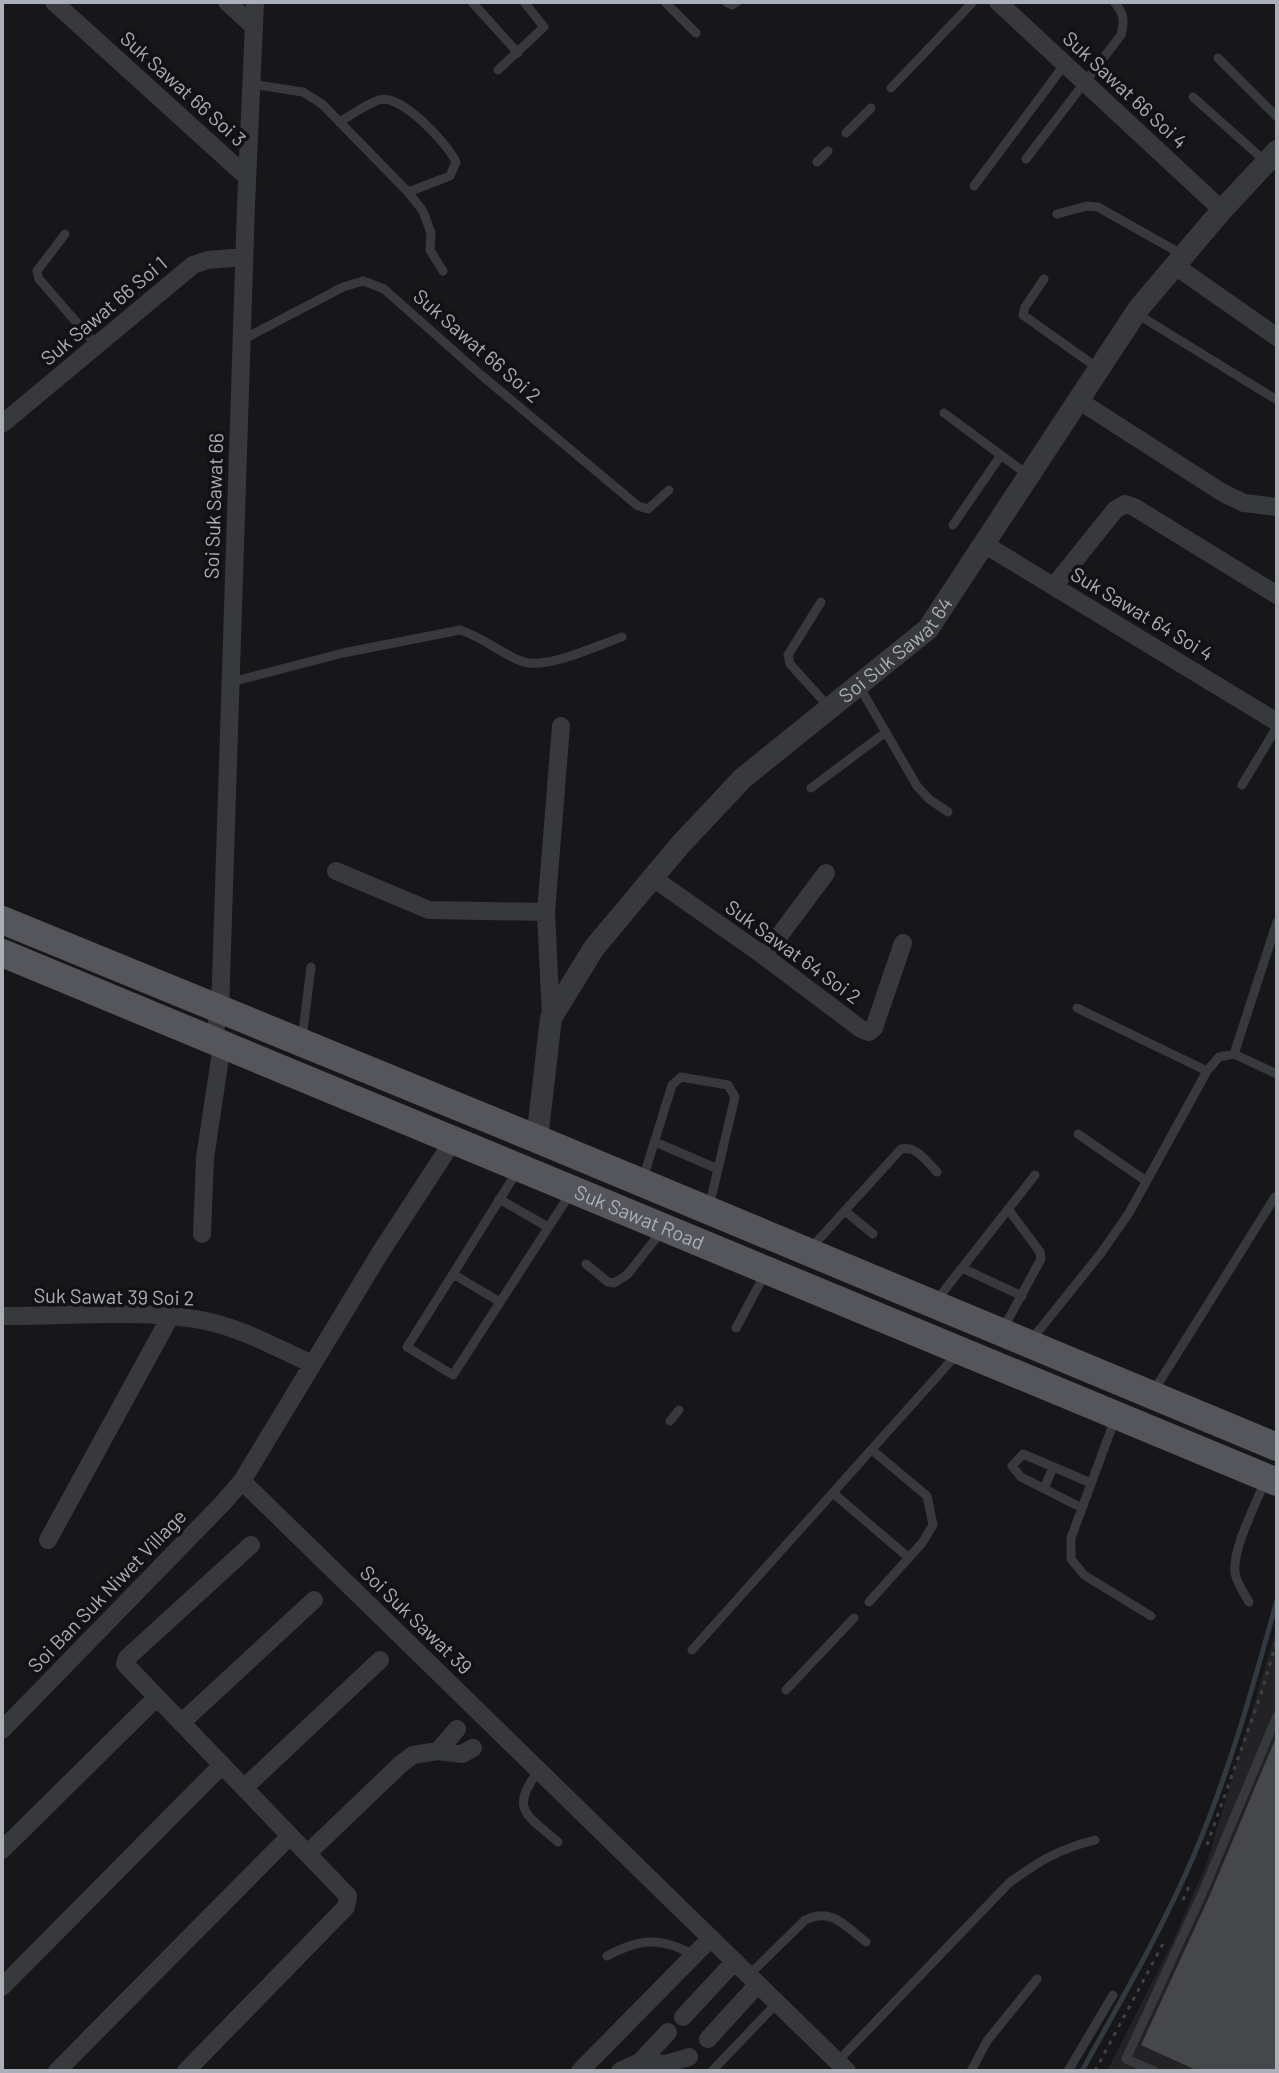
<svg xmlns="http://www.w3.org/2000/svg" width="1279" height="2073" font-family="Barlow,sans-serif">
<rect width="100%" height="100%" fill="#171719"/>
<path fill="#232326" d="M1277 1627V2071H1107L1172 1943 1207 1862Z"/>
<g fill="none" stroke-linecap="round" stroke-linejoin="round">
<path stroke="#313a40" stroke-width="5" d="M1082 2071C1121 2000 1162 1930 1194 1855 1229 1773 1253 1687 1277 1600"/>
</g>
<path fill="#46474b" d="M1277 1735V2071H1198L1141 2045 1209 1897Z"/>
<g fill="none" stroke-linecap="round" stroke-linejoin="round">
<path stroke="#3f4044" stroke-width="3" stroke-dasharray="4 6" stroke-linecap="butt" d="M1207 1845 1261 1694 1277 1640
M1183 1900 1191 1882
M1095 2071 1165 1940"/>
<path stroke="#38393d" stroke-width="9" d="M472 2 518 53
M665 2 696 33
M726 2 732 5 737 2
M1218 58 1277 117
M498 70 544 27 524 2
M251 84 303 92 322 104 408 192 423 211 431 233 430 250 443 271
M891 88 973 2
M1193 97 1265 161
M339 122C352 115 366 104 379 100 401 93 448 144 456 162L450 176 408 192
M846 133 871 108
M1026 159 1121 35C1125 21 1124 13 1114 2
M817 162 828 151
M974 186 1065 64
M1057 214 1087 206 1098 207 1183 255
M65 234 37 271 39 279 97 346
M1044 279 1025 307 1023 315 1099 369
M1137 314 1277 400
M242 340 343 287 363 281 374 285 384 289 480 374 638 506 648 509 669 490
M944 413 1028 475
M953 525 1001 455
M821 602 788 655 790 664 829 707
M231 682 343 653 460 630C483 637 500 653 521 661 545 671 598 645 622 637
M859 686 917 786 929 799 948 812
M1242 785 1277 727
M811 788 886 732
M1077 1008 1207 1071 1219 1057 1234 1054 1277 1074
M302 1039 311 967
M1234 1054 1277 922
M1078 1134 1146 1181
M655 1142 718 1169
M643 1179 672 1085 681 1077 728 1085 735 1097 709 1207
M499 1199 548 1227
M845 1211 873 1234
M810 1249 901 1149C916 1145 927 1162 937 1172
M586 1264 608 1282 614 1283 627 1275 661 1232
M962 1268 1022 1296
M453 1274 407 1347 453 1375 570 1194
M936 1301 1035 1175
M500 1302 453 1274 518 1170
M736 1328 765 1274
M1003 1329 1041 1259 1040 1252 1008 1209
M1032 1339 1101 1253 1129 1213 1207 1071
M1153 1392 1275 1197
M1115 1419 1071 1538V1559L1084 1575 1151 1616
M670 1421 679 1410
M1044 1489 1053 1467
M833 1493 909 1558
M1082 1508 1021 1477 1012 1466 1023 1454 1091 1483
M869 1602 922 1543 933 1525 927 1496 872 1450
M1249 1602C1244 1593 1237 1584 1235 1573 1232 1549 1256 1504 1265 1481
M692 1650 958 1353
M786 1690 854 1618
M539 1770C509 1810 526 1814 558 1842
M607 1956C640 1938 661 1937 694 1955
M749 1975 805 1920C832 1907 845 1926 866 1942
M837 2062 1009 1883C1039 1861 1059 1849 1095 1840
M712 2071 777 2003
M971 2071 987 2041 1037 1979
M1068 2071 1113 1995
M1154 2071 1126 2059 1202 1894 1277 1716"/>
<path stroke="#38393d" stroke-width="18" d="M54 2 247 177
M227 2 254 27
M998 2 1222 210
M1174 265 1277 337
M1078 400 1223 493 1244 503 1277 507
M2 424 193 265 208 260 244 257
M984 544 1277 722
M1054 586 1115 510 1125 504 1134 507 1277 595
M336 871 429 910 546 912 551 1018
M653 878 764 956 861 1029 869 1032 874 1028 903 943
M546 912 561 726
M764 956 826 873
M212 1041 220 1011 246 205 255 2
M453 1141 380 1253 242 1481 847 2071
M202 1234 205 1158 222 1045
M2 1316C66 1317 148 1308 210 1322 245 1330 279 1349 312 1364
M48 1540 170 1317
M181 1723 314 1600
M457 1729 438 1751 462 1754 473 1748
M2 1730 223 1503 242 1481
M244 1788 380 1660
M2 1850 156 1698
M308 1853 401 1764 413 1755 438 1751
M2 1987 222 1765
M683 2017 735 1961
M708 2039 758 1984
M640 2062 666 2064 689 2057
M57 2071 290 1836
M186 2071 346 1907 348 1896 125 1664 127 1658 251 1545
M580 2071 711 1938
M620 2071 640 2062 668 2032"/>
<path stroke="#38393d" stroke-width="22" id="s1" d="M537 1139 551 1018 594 948 680 845 743 778 928 629 1139 308 1222 210 1277 151"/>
<g stroke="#55565c" stroke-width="28">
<path d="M2 920 537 1139 1277 1447"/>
<path id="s2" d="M2 953 1277 1482"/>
</g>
</g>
<g text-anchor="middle" stroke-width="7" stroke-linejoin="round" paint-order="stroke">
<g font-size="20" fill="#abafb7" stroke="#121214">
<text transform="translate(183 89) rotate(42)" y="7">Suk Sawat 66 Soi 3</text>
<text transform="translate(1125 90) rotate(43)" y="7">Suk Sawat 66 Soi 4</text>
<text transform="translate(104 311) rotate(-40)" y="7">Suk Sawat 66 Soi 1</text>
<text transform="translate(477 346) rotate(41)" y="7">Suk Sawat 66 Soi 2</text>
<text transform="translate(214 506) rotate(-88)" y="7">Soi Suk Sawat 66</text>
<text transform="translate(1142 614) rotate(31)" y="7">Suk Sawat 64 Soi 4</text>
<text dy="7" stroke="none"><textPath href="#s1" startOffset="630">Soi Suk Sawat 64</textPath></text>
<text transform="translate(793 952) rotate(36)" y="7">Suk Sawat 64 Soi 2</text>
<text dy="7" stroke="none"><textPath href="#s2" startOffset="690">Suk Sawat Road</textPath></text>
<text transform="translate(114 1297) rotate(1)" y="7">Suk Sawat 39 Soi 2</text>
<text transform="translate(107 1591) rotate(-46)" y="7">Soi Ban Suk Niwet Village</text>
<text transform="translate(416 1620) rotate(44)" y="7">Soi Suk Sawat 39</text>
</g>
</g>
<rect width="1279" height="2073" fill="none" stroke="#abafb7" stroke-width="8"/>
</svg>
